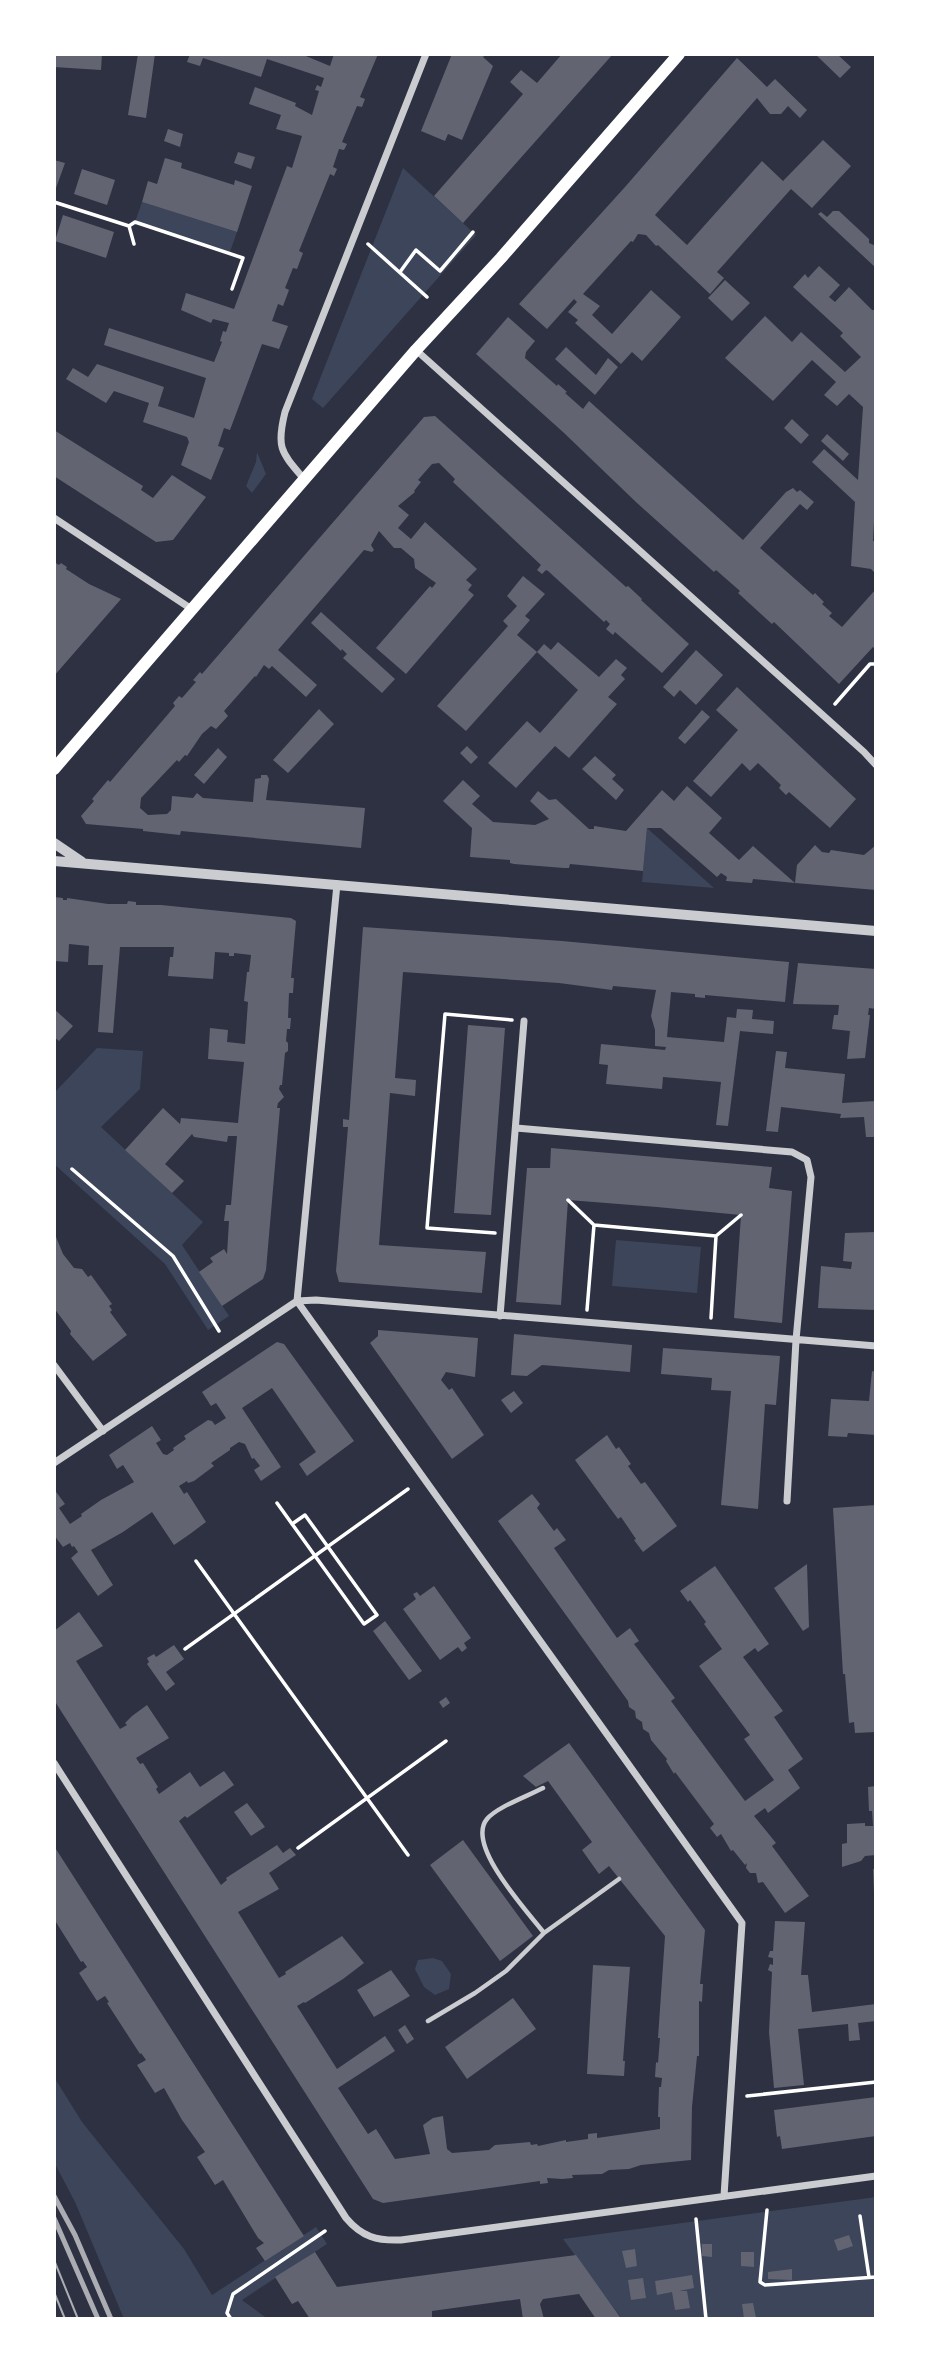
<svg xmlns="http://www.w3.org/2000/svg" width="930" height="2373" font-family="'IBM Plex Sans',sans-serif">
<rect width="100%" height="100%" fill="#2d3142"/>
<path fill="#3c4559" d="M403 168 476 235 323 408 312 399Z
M142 202 237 232 230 252 135 222Z
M257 452 266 474 252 493 246 486 256 462Z
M647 828 714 888 642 882Z
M97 1048 143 1051 140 1089 101 1127 203 1222 182 1245 229 1316 208 1330 165 1264 54 1164V1093Z
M616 1240 701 1247 697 1293 612 1286Z
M433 1958 442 1961 451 1974 449 1989 435 1995 424 1987 415 1969 418 1960Z
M54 2077 82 2122 184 2249 212 2295 316 2227 327 2244 242 2300 268 2319H124L75 2202 54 2162Z
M876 2197V2319H622L563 2239Z"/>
<path fill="#626471" d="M54 54H102L101 70 54 67Z
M138 54H155L146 118 128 115Z
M190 54H301L330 66 334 54H378L360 97 365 99 362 107 357 106 342 142 347 144 344 150 339 149 333 167 337 169 334 176 330 174 299 251 303 253 297 269 293 268 285 288 289 290 283 306 278 304 272 321 288 326 279 349 262 344 230 430 224 428 218 446 224 448 211 480 181 465 189 442 187 437 143 422 149 403 114 391 106 403 66 379 73 368 88 377 97 364 164 387 158 406 194 418 206 378 104 345 109 328 214 362 222 342 220 341 223 331 226 332 229 323 213 319 211 323 181 310 186 293 234 309 287 166 292 168 302 136 276 129 281 115 249 104 255 87 296 103 295 106 312 115 319 91 315 90 317 85 321 87 324 78 267 59 261 77 203 58 200 66 187 62Z
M452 54H486L483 57 493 66 462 140 448 134 445 141 421 131Z
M562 54H613L463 223 434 196 523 94 510 82 521 70 537 83Z
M815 54H837L851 67 840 78Z
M737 58 767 87 775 79 807 110 800 118 788 106 781 114H770L757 98 655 215 687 245 762 161 783 181 823 140 851 166 812 208 791 189 717 272 724 278 710 294 658 245 656 246 646 235 638 234 633 242 631 241 583 294 600 306 592 315 612 334 651 290 681 317 642 361 632 352 621 364 575 323 578 320 568 312 577 302 574 299 547 329 519 304 625 187Z
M168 129 183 134 180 147 164 141Z
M238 152 255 157 251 169 234 163Z
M165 158 182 163 181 168 234 185 235 180 252 186 237 232 142 202 148 181 157 184Z
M54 160 65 163 56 188H54Z
M82 169 115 180 107 205 74 194Z
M833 211H839L869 239V243L876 246V268L818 214 821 212 827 217Z
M63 215 114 232 106 258 55 241Z
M819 266 840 285 829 297 835 302 849 287 872 310H876V522H874L873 541H876V574L871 569 851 566 855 502 812 462 824 449 858 480 863 407 849 394 837 406 824 395 836 382 812 360 773 401 725 358 765 316 792 342 801 332 845 372 861 357 840 336 843 333 841 331 793 287 805 274 808 278Z
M725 280 750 303 732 321 708 298Z
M508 317 535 341 526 352 525 358 557 386 558 384 567 392 565 393 583 409 589 401 743 540 786 492 793 488 797 492 800 490 814 502 807 510 800 504 760 548 813 595 815 593 824 602 822 604 832 613 829 616 842 627 876 589V650L873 647 839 684 774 622 772 624 738 593 740 591 716 570 714 572 637 503 563 432 476 354Z
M566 347 596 375 608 358 618 367 595 395 555 359Z
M435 416 626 587 628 586 642 599 641 600 689 644 662 673 615 632 613 635 606 629 610 624 606 620 604 622 548 571 546 570 542 574 537 570 541 565 453 482 455 479 439 463 432 464 418 480 421 482 414 491 415 492 398 506 409 515 398 528 411 539 425 522 477 569 466 580 472 585 468 590 474 595 406 674 376 648 430 586 432 588 436 583 415 568 414 559 401 548H394L379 531 371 545 374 550 372 552 364 550 278 650 317 685 306 697 272 666 269 669 264 665 256 677 255 676 224 711 228 716 216 729 211 726 202 734 187 756 185 755 179 762 177 760 141 798 140 808 148 815 167 814 171 810 172 796 193 798 197 793 203 798 253 802 255 779 261 778V775H267L269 779 266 800 365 808 361 848 181 831 180 835 143 831V829L86 824 81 816 94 801 92 799 108 780 110 782 175 706 173 703 179 696 182 698 196 682 193 680 200 672 202 674 424 417Z
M792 419 809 435 801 444 784 428Z
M54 430 143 486 141 490 153 498 172 475 206 497 173 540 156 542 54 476Z
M827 434 849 454 843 461 821 441Z
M54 562 59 565 61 563 67 567 66 569 89 584 121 599 54 676Z
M523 576 545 594 525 616 530 620 517 635 537 652 466 731 437 706 508 626 503 621 517 606 507 596Z
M321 612 395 679 382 693 343 658 347 654 342 649 341 651 311 623Z
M558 642 599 677 616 659 627 668 621 675 625 679 608 697 617 704 569 758 555 746 516 788 488 763 527 721 540 733 578 690 537 652 544 644 551 650Z
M696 650 723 675 696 705 680 690 674 697 663 687Z
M737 687 856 799 830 828 789 792 786 795 779 788 781 785 758 763 750 771 742 763 711 797 693 781 738 730 716 710Z
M319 709 334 724 288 773 273 760Z
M702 710 710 717 685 744 678 738Z
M467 746 478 757 471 764 460 753Z
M218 748 227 757 204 784 194 775Z
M595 756 616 775 612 779 624 790 616 800 582 769Z
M463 780 480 796 472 804 493 822 535 825 549 819 530 801 538 791 549 800 556 799 589 829H594V826L626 831 662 790 674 801 687 786 722 818 709 833 739 860 753 846 795 883 753 879 752 883 726 881 727 877 721 873 717 877 661 828H647L643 871 570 864 569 868H564L514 864 510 863V860L470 857 472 828 443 801Z
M815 845 822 852 829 853 831 850 864 855 876 845V890L795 883 797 865Z
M54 897 63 898V900H67V898L108 904H127L128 901 136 902V905H161L291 918 296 921 291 978H294L293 993H289L288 1018H291L290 1029H287L286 1041 288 1043V1051L285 1053 282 1085H280L279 1089 284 1097 278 1103 277 1108H280L266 1270 263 1279 222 1306 199 1272 213 1262 210 1258 224 1249 227 1254 229 1221H224L226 1205H231L237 1136H228L227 1142 194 1137 192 1134 165 1164 184 1181 172 1193 125 1150 163 1108 180 1124 181 1118 238 1123 244 1062 208 1059 210 1028 228 1030 227 1042 245 1044 248 1002 244 1001 247 972H249L251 955 234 953V956H229V953L215 952 213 979 168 976 170 957H173L174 947H120L113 1033 98 1032 103 965H88L89 946 69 944 68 962 54 961Z
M363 927 562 941 789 962 785 1002 705 995V998L695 997V994L671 992 667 1037 724 1042 727 1017 736 1018 737 1009 753 1010 752 1019 774 1021 773 1034 740 1031 728 1126 716 1125 721 1082 663 1077 662 1089 606 1084 608 1065 599 1064 601 1044 665 1050 666 1047 655 1046V1030L651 1016 656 990 613 986 612 990 559 983 403 972 395 1078 416 1080 415 1096 390 1093 379 1245 486 1252 482 1293 339 1282 336 1271 348 1127H343V1119L349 1120Z
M798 963 876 969V1009L869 1008 868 1015H870L865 1058 847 1059 850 1031 832 1029 834 1015H838L839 1005 793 1004Z
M54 1009 73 1026 59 1041 54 1037Z
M468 1025 505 1028 491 1215 454 1213Z
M776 1051 787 1052 785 1068 845 1074 842 1103 876 1101V1137H866L864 1117 840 1118 841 1114 781 1107 778 1132 766 1131Z
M551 1148 772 1167 769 1188 792 1191 782 1323 734 1318 741 1215 657 1207 568 1200 561 1305 516 1302 527 1168H550Z
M54 1232 63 1254 74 1268 82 1269 88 1277 91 1275 112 1304 109 1306 112 1310 110 1312 127 1335 93 1361 70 1334 71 1331 54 1308Z
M876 1232V1310L818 1308 821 1266 851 1269 852 1262 843 1261 845 1233Z
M378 1330 478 1338 475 1377 446 1372 441 1380 449 1390 452 1388 484 1435 452 1459 370 1343 378 1336Z
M514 1334 632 1345 630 1372 542 1365 527 1376 511 1375Z
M277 1342 284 1344 354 1441 307 1476 299 1464 316 1452 272 1388 242 1408 281 1467 261 1481 254 1470 260 1466 254 1458 252 1459 245 1444 239 1442 230 1448V1450L211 1463 214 1466 194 1481 188 1483 187 1481 179 1486 184 1494 187 1492 206 1522 190 1534 174 1545 152 1512 123 1532 91 1550 113 1585 98 1596 71 1558 78 1552 74 1546 72 1547 70 1543 63 1547 54 1535V1489L65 1504 59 1508 70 1524 82 1516 81 1514 101 1500 134 1482 123 1465 117 1469 109 1455 152 1426 161 1440 156 1443 163 1454 167 1455 174 1450 173 1448 186 1439 184 1436 208 1420 212 1421 215 1425 226 1418 216 1403 211 1406 202 1392Z
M663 1348 780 1356 776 1405 765 1404 758 1509 721 1505 731 1391 711 1390 712 1378 661 1374Z
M872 1371 876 1372V1435L848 1433 847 1437 828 1436 831 1399 869 1401Z
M514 1391 523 1403 511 1413 501 1400Z
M607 1435 616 1449 619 1447 631 1464 628 1466 641 1484 645 1482 677 1526 643 1552 634 1540 636 1539 621 1517 618 1519 575 1460Z
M532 1494 540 1504 537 1508 554 1531 557 1528 566 1540 554 1548 617 1638 630 1628 639 1641 634 1644 675 1698 671 1701 745 1801 774 1780 744 1739 750 1735 699 1666 722 1649 704 1624 706 1622 690 1600 688 1602 680 1591 715 1566 769 1644 758 1652 755 1648 743 1657 783 1711 774 1717 803 1759 788 1770 800 1788 768 1813 765 1808 754 1816 776 1843 772 1846 809 1896 785 1913 763 1882 758 1883 756 1873H750L746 1868 747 1863 745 1865 733 1850 731 1851 721 1834 717 1837 710 1828 714 1824 675 1772 674 1774 666 1761 667 1759 651 1740 649 1733 643 1729 642 1722 636 1718 635 1711 629 1707 628 1701 498 1521Z
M876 1505V1732L855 1733 854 1722 849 1723 845 1674H843L833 1508Z
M807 1564 809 1627 803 1631 774 1588Z
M434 1586 471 1638 464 1643 467 1648 462 1652 458 1647 440 1660 403 1609 416 1599 413 1594 417 1592 420 1596Z
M79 1612 103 1646 76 1661 120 1729 127 1725 125 1723 132 1716 147 1705 169 1738 136 1758 140 1764 143 1763 158 1787 156 1789 159 1794 190 1772 200 1787 224 1771 234 1785 187 1818 185 1816 179 1821 221 1885 227 1880 226 1878 277 1845 283 1853 290 1848 296 1855 269 1873 279 1889 238 1912 279 1978 286 1974 285 1972 342 1936 364 1963 343 1979 305 2003 304 2002 297 2006 337 2069 385 2036 395 2051 338 2088 368 2134 376 2129 395 2159 430 2154 423 2125 433 2118 443 2116 447 2149 452 2153 489 2150 495 2145 530 2142 531 2145 537 2144 538 2146 566 2140V2142L588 2139V2134L597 2133V2138L660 2129V2117H658L659 2087H661L662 2078 655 2077 656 2062 658 2063 660 2038H658L665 1936 609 1866 599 1874 582 1850 592 1842 548 1781 536 1787 523 1776 569 1743 705 1930 700 1984H703L702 2002 699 2001V2056H697L692 2107 691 2160 641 2165 629 2169 609 2170 602 2174 572 2175 573 2178 562 2179 547 2178 548 2183 540 2184V2181L383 2203 373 2199 54 1700V1631Z
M385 1621 422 1671 409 1680 373 1631Z
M174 1645 184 1659 166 1672 175 1684 166 1691 147 1664 149 1662 147 1658 154 1654 156 1657Z
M446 1697 450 1703 443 1708 439 1702Z
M876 1786V1855L865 1856 861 1861 842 1867V1844L847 1843V1824L865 1823V1826H873L872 1811H869L868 1787Z
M247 1803 265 1827 251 1836 234 1812Z
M463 1840 533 1936 500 1961 430 1865Z
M54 1846 304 2236 265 2261 256 2248 264 2243 258 2238 223 2180 215 2185 197 2157 205 2152 182 2120 164 2088 155 2093 137 2065 146 2060 141 2053 140 2054 107 2003 109 2002 105 1996 97 2001 79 1973 87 1967 83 1961 81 1962 54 1919Z
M873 1869H876V1893H874Z
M775 1921 805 1922 801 1975H808L812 2012 876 2004V2021L858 2023 860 2040 849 2041 848 2024 798 2029 804 2085 774 2088 769 2032 772 1972 768 1970 770 1964 773 1965V1958L768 1957 770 1951H773Z
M593 1965 630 1967 623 2061H625L624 2076 587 2074Z
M391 1970 410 1996 374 2017 357 1990Z
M513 1998 536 2029 467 2079 445 2047Z
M405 2025 414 2039 407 2044 398 2030Z
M876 2097V2136L782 2149 780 2136 777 2137 774 2110Z
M849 2235 853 2246 838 2251 834 2240Z
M702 2244H712V2257L702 2256Z
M635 2249 637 2266 626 2268 622 2251Z
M315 2252 337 2287 576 2255 620 2317 596 2319 579 2294 543 2299 540 2304 544 2319H523L520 2299 432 2311V2317L419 2319H310L298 2301 292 2304 275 2277Z
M741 2252H754V2267L741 2266Z
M792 2269V2280L768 2279V2272Z
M692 2275 694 2288 679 2291H687L690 2308 675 2310 672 2292 657 2295 655 2281Z
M643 2278 646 2298 631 2300 628 2280Z
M753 2303 756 2318 744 2319 742 2304Z"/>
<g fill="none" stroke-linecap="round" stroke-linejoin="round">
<path stroke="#fff" stroke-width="3.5" d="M54 202 129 226 134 244
M129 226 135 222 243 258 232 289
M368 244 427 297
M400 272 416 250 440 271 473 232
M835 704 870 664H876
M72 1169 173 1256 219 1331
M568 1200 594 1225
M495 1233 427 1228 445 1014 512 1020
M716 1236 741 1215
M587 1310 594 1225 716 1236 711 1318
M277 1503 364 1624 377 1615 305 1515 292 1524
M196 1561 408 1855
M185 1649 408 1489
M298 1848 446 1741
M747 2096 876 2082
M767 2210 760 2282 765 2285 876 2277
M860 2216 869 2277
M696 2219 706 2319
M231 2319 227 2313 233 2294 325 2231"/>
<path stroke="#caccd0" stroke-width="4.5" d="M543 1788C528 1796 497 1807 487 1819 465 1845 528 1912 544 1933
M428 2021 475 1993 506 1971 544 1933 619 1879"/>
<path stroke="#caccd0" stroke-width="7" d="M416 350 864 752 876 765
M304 479C281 452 276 448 285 412L426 54
M54 518 193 610
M337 884 297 1301 742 1923 724 2196
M516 1128 792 1152 807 1160 811 1177 796 1340 787 1501
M297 1301 316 1300 876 1346
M500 1316 524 1021
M54 1365 103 1431
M54 1463 297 1301
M54 1763 346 2218C362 2237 377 2241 401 2240L876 2176"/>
<path stroke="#caccd0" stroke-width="10" d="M54 843 82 862
M54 861 876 931"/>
<path stroke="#fff" stroke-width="12" d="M54 769 416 350 501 258 679 54"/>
<path stroke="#abadb3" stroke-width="2" d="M54 2260 78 2319
M54 2292 65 2319"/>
<path stroke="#abadb3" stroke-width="5" d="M54 2196 75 2235 111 2319
M54 2218 98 2319"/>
</g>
<rect width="930" height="2373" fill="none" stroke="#ffffff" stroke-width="112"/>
</svg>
